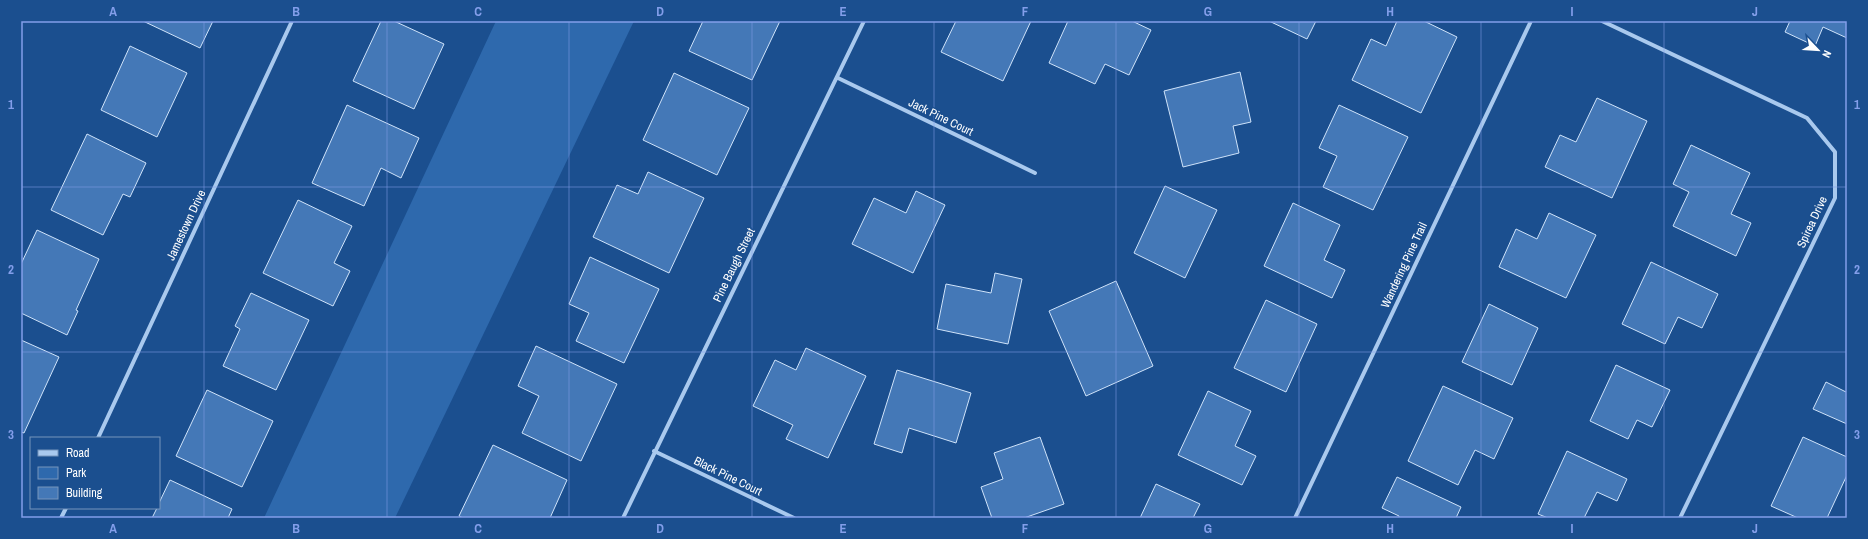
<svg xmlns="http://www.w3.org/2000/svg" width="1868" height="539" font-family="'Archivo Narrow',sans-serif">
<rect width="100%" height="100%" fill="#1b4f8f"/>
<path fill="#2e69ad" d="M496 21H634L395 518H264Z"/>
<path fill="#4478b7" stroke="#cfe3fa" d="M143 21H213L200 48Z
M381 21H394L444 44 414 109 353 81Z
M703 21H780L752 80 689 51Z
M956 21H1031L1003 81 941 52Z
M1068 21H1132L1151 30 1129 75 1105 64 1095 84 1049 63Z
M1269 21H1316L1307 39Z
M1397 21H1424L1457 37 1421 113 1352 80 1371 39 1386 46Z
M1790 21H1847V38L1823 27 1815 46 1785 32Z
M130 46 187 73 157 137 101 110Z
M1240 72 1251 122 1233 126 1239 153 1183 167 1164 91Z
M674 73 749 108 717 175 643 140Z
M1597 98 1647 121 1612 198 1545 167 1560 135 1576 142Z
M347 105 419 138 401 178 381 168 364 206 312 183Z
M1339 105 1408 137 1373 210 1323 187 1337 156 1319 148Z
M87 134 146 163 130 197 123 194 103 235 51 210Z
M1691 145 1750 173 1731 214 1751 223 1736 256 1673 226 1689 192 1673 184Z
M648 172 704 198 669 273 593 237 617 185 638 194Z
M1165 186 1217 210 1185 278 1134 253Z
M916 191 945 205 913 273 852 244 874 198 906 213Z
M298 200 352 226 334 263 350 271 333 306 263 273Z
M1293 203 1340 225 1324 260 1345 270 1332 298 1264 266Z
M1549 213 1596 235 1566 298 1499 267 1516 229 1537 239Z
M37 230 99 259 76 310 78 311 67 335 21 313V264Z
M590 257 659 289 624 363 576 341 589 313 569 304Z
M1651 262 1718 294 1702 328 1678 317 1665 344 1622 324Z
M995 273 1022 279 1008 344 937 329 946 284 991 293Z
M1116 281 1153 366 1086 396 1049 311Z
M251 293 309 320 276 390 223 366 240 329 235 326Z
M1266 300 1317 324 1286 392 1234 368Z
M1489 304 1538 328 1512 385 1462 362Z
M21 340 59 357 24 433 21 432Z
M536 346 617 384 581 461 522 433 539 396 518 386Z
M806 348 866 376 828 458 786 439 793 425 753 406 775 360 796 370Z
M1616 365 1670 390 1652 427 1637 420 1628 439 1590 421Z
M897 370 971 393 956 443 909 428 902 453 874 444Z
M1826 382 1846 392 1847 390V424L1813 409Z
M1443 386 1513 418 1494 459 1475 450 1458 485 1408 461Z
M207 390 273 421 242 487 176 456Z
M1208 391 1251 411 1235 446 1256 456 1242 485 1178 455Z
M1040 437 1064 504 1024 518H992L981 487 1003 479 994 453Z
M1803 437 1847 457V475L1827 518H1798L1771 506Z
M493 445 567 480 550 518H463L459 516Z
M1567 451 1627 479 1617 501 1597 492 1584 518H1548L1538 514Z
M1397 477 1461 507 1456 518H1399V516L1382 508Z
M170 480 232 509 228 518H152L157 508H159V503Z
M1156 484 1200 504 1193 518H1140Z"/>
<g fill="none" stroke-linecap="round" stroke-linejoin="round">
<path stroke="#a9c9ee" stroke-width="4" d="M1602 21 1807 118 1835 152V198L1680 518
M838 78 1035 173
M98 438 292 21
M654 451 794 518
M61 518 66 508
M623 518 864 21
M1295 518 1531 21"/>
</g>
<path fill="none" stroke="#839eea" stroke-width="1" stroke-opacity="0.55" d="M204 21V518M387 21V518M569 21V518M752 21V518M934 21V518M1116 21V518M1299 21V518M1481 21V518M1664 21V518M21 187H1847M21 352H1847"/>
<g text-anchor="middle" stroke-width="3" stroke-linejoin="round" paint-order="stroke">
<g font-size="12" fill="#fff" stroke="#1b4f8f">
<text transform="translate(941 117) rotate(26)" y="4">Jack Pine Court</text>
<text transform="translate(1812 222) rotate(-65)" y="4">Spirea Drive</text>
<text transform="translate(186 225) rotate(-65)" y="4">Jamestown Drive</text>
<text transform="translate(734 265) rotate(-64)" y="4">Pine Baugh Street</text>
<text transform="translate(1404 265) rotate(-65)" y="4">Wandering Pine Trail</text>
<text transform="translate(728 476) rotate(26)" y="4">Black Pine Court</text>
</g>
</g>
<rect width="1868" height="539" fill="none" stroke="#1b4f8f" stroke-width="44"/>
<rect x="30" y="437" width="130" height="72" fill="#1b4f8f" stroke="#7695bc"/>
<rect x="38" y="450" width="20" height="6" fill="#a9c9ee" stroke="#7695bc"/>
<text x="66" y="457" font-size="12" fill="#ffffff">Road</text>
<rect x="38" y="467" width="20" height="12" fill="#2e69ad" stroke="#7695bc"/>
<text x="66" y="477" font-size="12" fill="#ffffff">Park</text>
<rect x="38" y="487" width="20" height="12" fill="#4478b7" stroke="#7695bc"/>
<text x="66" y="497" font-size="12" fill="#ffffff">Building</text>
<g transform="translate(1818 50) rotate(115)" stroke="#1b4f8f" stroke-width="3" paint-order="stroke">
<path d="M0-3L7 15L0 10L-7 15Z" fill="#ffffff"/>
<text y="-6" font-size="11" font-weight="bold" text-anchor="middle" fill="#ffffff">N</text>
</g>
<rect x="22" y="22" width="1824" height="495" fill="none" stroke="#839eea" stroke-width="1.5"/>
<g font-size="13" text-anchor="middle" font-weight="bold" fill="#839eea">
<text x="113" y="16">A</text>
<text x="296" y="16">B</text>
<text x="478" y="16">C</text>
<text x="660" y="16">D</text>
<text x="843" y="16">E</text>
<text x="1025" y="16">F</text>
<text x="1208" y="16">G</text>
<text x="1390" y="16">H</text>
<text x="1572" y="16">I</text>
<text x="1755" y="16">J</text>
<text x="11" y="109">1</text>
<text x="1857" y="109">1</text>
<text x="11" y="274">2</text>
<text x="1857" y="274">2</text>
<text x="11" y="439">3</text>
<text x="1857" y="439">3</text>
<text x="113" y="533">A</text>
<text x="296" y="533">B</text>
<text x="478" y="533">C</text>
<text x="660" y="533">D</text>
<text x="843" y="533">E</text>
<text x="1025" y="533">F</text>
<text x="1208" y="533">G</text>
<text x="1390" y="533">H</text>
<text x="1572" y="533">I</text>
<text x="1755" y="533">J</text>
</g>
</svg>
